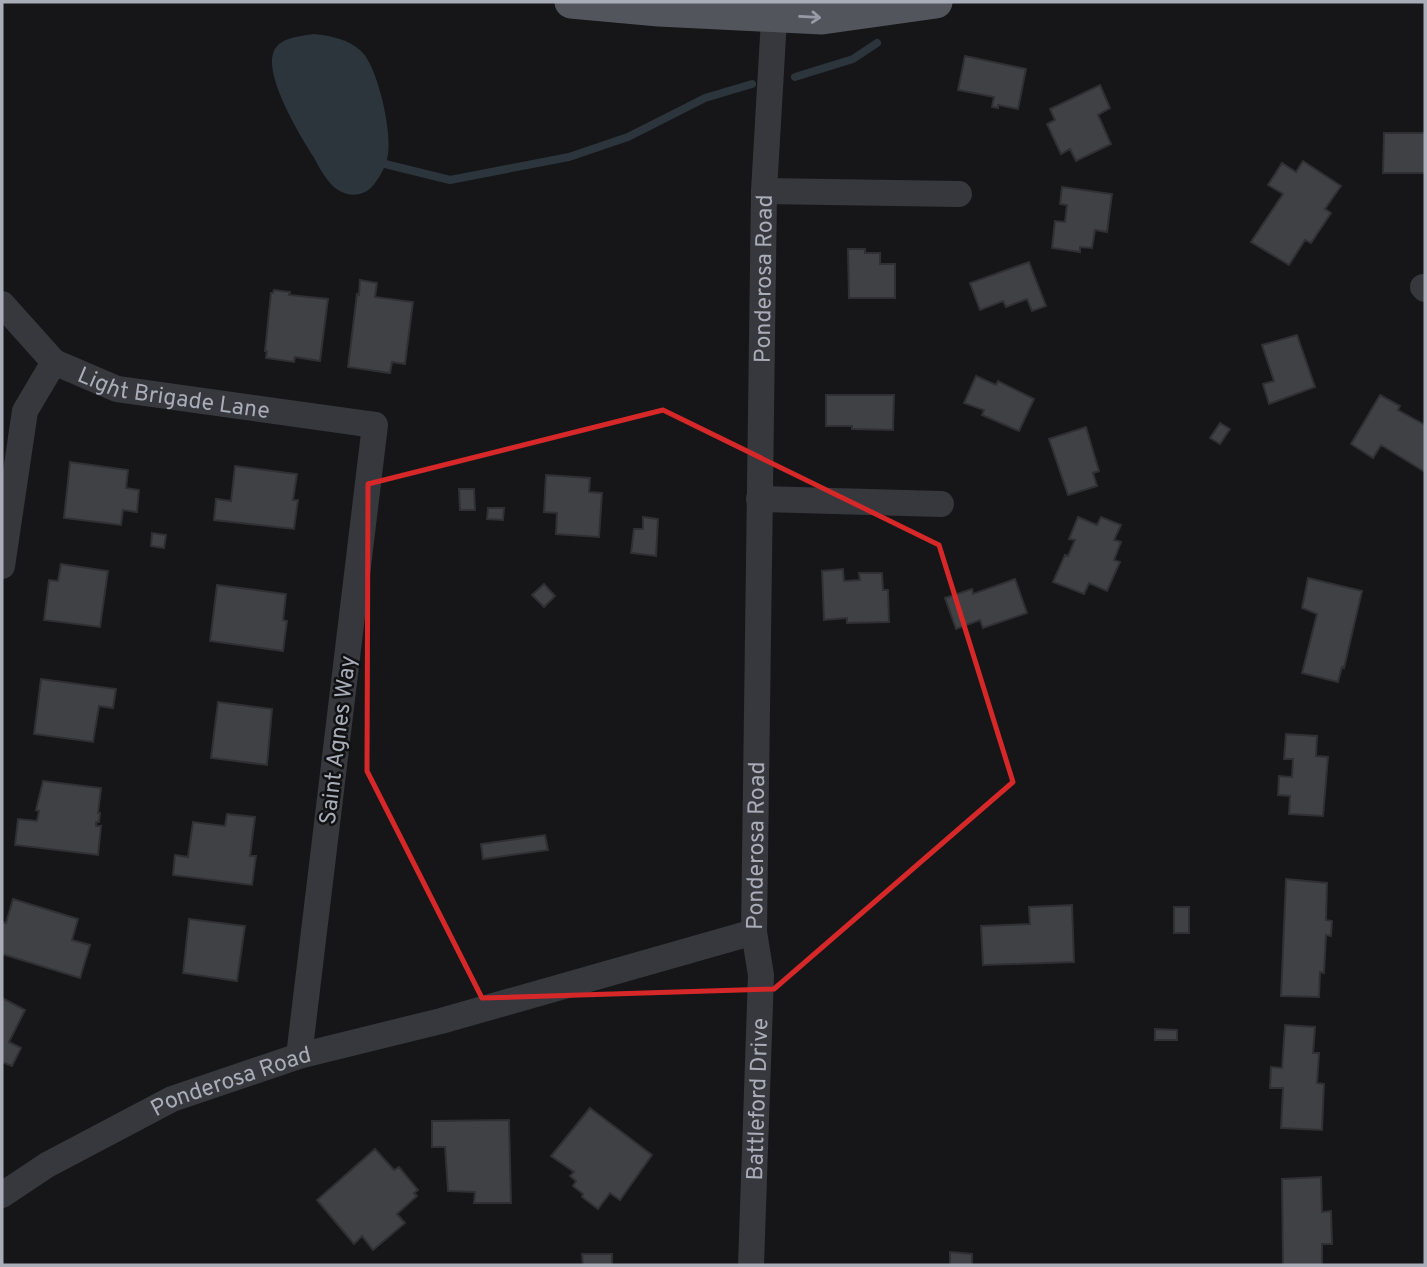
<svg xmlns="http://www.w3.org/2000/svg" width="1427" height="1267" font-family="Overpass,sans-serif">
<rect width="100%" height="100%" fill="#161618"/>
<path fill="#2c353c" d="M314 34C331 36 349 39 362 52 378 68 392 132 388 154 387 164 381 175 375 183 366 196 351 198 338 190 327 183 319 167 313 156 300 135 261 72 275 49 282 37 302 36 314 34Z"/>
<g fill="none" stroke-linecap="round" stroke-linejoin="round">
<path stroke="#2c353c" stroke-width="8" d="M795 77 853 59 877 43
M385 164 450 180 569 157 628 137 705 98 752 84"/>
</g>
<path fill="#404145" stroke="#303034" stroke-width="2" d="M965 56 1026 69 1018 109 998 105V108L992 107 994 97 958 90Z
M1100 85 1110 108 1098 115 1111 144 1076 161 1070 149 1061 154 1047 124 1055 120 1050 109Z
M1384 133H1425V173H1383Z
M1303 161 1341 186 1325 209 1331 213 1311 243 1305 240 1289 265 1251 242 1283 194 1268 185 1282 163 1296 172Z
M1062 187 1112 194 1107 232 1095 230 1092 248 1080 247V252L1052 248 1055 221 1065 222 1067 205 1060 204Z
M848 249H865V253H880V264H895V298H849Z
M1029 262 1046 306 1032 311 1027 299 1006 307 1003 301 980 310 970 283Z
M360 280 377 283 375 297 413 302 405 364 392 362 390 373 348 367 357 294 359 295Z
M274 290 290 292 289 295 328 299 320 361 295 357 294 362 266 358 267 351H265L271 293H273Z
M1297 335 1315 387 1269 404 1263 384 1274 381 1262 345Z
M976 376 996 385 998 381 1034 399 1019 431 982 415 984 410 964 403Z
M826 395H894L893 430 852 429V426H826Z
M1380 395 1400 406 1398 410 1425 425V472L1381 445 1373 458 1351 444Z
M1220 423 1230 429 1220 444 1210 438Z
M1086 427 1099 471 1093 473 1097 486 1068 495 1049 439Z
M70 462 128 470 126 488 139 490 137 512 123 510 121 525 64 518Z
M235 466 297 474 293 500H298L294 529 214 520 216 499 231 501Z
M546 475 590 478 589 492 602 493 599 537 556 534 557 513 544 512Z
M459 489H474L475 510H460Z
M488 508H504L503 520 487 519Z
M643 517 658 519 656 556 631 553 634 529H643Z
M1078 517 1097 525 1101 517 1121 525 1114 540 1121 542 1114 560 1120 562 1107 591 1089 583 1084 594 1053 582 1065 555 1068 556 1075 540 1069 539Z
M152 533 166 535 164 548 151 546Z
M61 564 108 571 100 627 44 620 49 580 58 581Z
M843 569 844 581 860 580 859 573H882L883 590H888L889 622 847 623V618L824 620 822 571Z
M1308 578 1362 591 1344 668 1342 667 1338 682 1302 673 1317 614 1302 608Z
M1015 579 1027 613 983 628 980 620 956 629 945 598 972 589 973 594Z
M544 584 555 596 544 607 532 595Z
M217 585 286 594 283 620 287 621 283 651 210 641Z
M41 679 116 689 113 708 99 706 93 742 34 734Z
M218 702 272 709 267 765 211 758Z
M1286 734 1317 736 1316 756 1328 757 1323 816 1289 814 1290 796 1278 795 1279 776 1292 777 1293 759H1284Z
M43 781 101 788 98 813H100L99 822H96V826H101L98 855 15 845 18 819 37 821 39 811 36 810Z
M227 814 255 817 250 856H256L252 885 173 875 175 855 188 857 193 822 225 826Z
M545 835 548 850 483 859 481 844Z
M1286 879 1327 883 1326 920 1332 921 1331 936 1326 935 1324 973 1320 972 1319 997 1281 996Z
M13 899 78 919 72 940 90 945 80 978 2 954V922L6 923Z
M1072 905 1074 962 983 965 981 926 1030 924 1029 907Z
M1174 907H1189V933H1174Z
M189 919 245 926 237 981 183 973Z
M2 998 25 1010 9 1042 21 1048 12 1066 2 1062Z
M1285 1025 1315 1027 1313 1053H1319L1317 1083 1324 1084 1322 1130 1281 1128 1283 1088H1270L1271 1067 1282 1068Z
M1155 1029 1177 1030V1040H1155Z
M590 1108 652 1155 620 1200 610 1193 598 1209 582 1197 583 1194 573 1186 576 1181 570 1176 574 1172 551 1156Z
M509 1120 511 1203H474L475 1192 448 1191 445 1147H432V1121Z
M375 1149 394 1170 399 1167 418 1190 414 1193 417 1196 397 1214 405 1223 373 1250 362 1236 354 1244 317 1200Z
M1321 1177 1322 1212 1331 1211 1332 1244H1322V1265H1283L1282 1179Z
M950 1252 972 1254V1265H950Z
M582 1254H612V1265H583Z"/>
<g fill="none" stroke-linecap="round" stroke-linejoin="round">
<g stroke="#37383d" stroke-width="26">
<path d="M764 191 959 194"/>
<path d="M1423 287 1425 289"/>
<path id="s1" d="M2 304 54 362 117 389 375 425 299 1056"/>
<path d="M759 499 941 504"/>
<path d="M2 566 25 411 54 362"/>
<path id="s2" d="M2 1195 47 1165 172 1099 299 1056 441 1021 754 932"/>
<path id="s3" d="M751 1265 761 975 754 932 764 191 775 2"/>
</g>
<path stroke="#53555c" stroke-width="33" d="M571 2 659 10 822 18 936 2"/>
</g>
<defs><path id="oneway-shaft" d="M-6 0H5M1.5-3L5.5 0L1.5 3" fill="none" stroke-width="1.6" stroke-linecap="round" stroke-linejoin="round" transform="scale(1.75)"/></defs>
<use stroke="#979ba6" href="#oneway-shaft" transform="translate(810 17) rotate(3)"/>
<path fill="none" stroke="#d62828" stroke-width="5" stroke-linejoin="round" d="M663 410 939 545 1013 782 774 989 482 998 367 771 368 484Z"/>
<g text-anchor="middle" stroke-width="5" stroke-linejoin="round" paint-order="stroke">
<g font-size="23" fill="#a8adb8" stroke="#111113">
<text dy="8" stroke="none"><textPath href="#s3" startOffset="987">Ponderosa Road</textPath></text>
<text dy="8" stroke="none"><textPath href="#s1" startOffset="203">Light Brigade Lane</textPath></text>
<text transform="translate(337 740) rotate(-83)" y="8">Saint Agnes Way</text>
<text dy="8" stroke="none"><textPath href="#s3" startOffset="420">Ponderosa Road</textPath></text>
<text dy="8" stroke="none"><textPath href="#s2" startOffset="257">Ponderosa Road</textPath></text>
<text dy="8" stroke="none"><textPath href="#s3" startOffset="166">Battleford Drive</textPath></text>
</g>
</g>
<rect width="1427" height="1267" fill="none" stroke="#a8adb8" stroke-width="7"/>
</svg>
